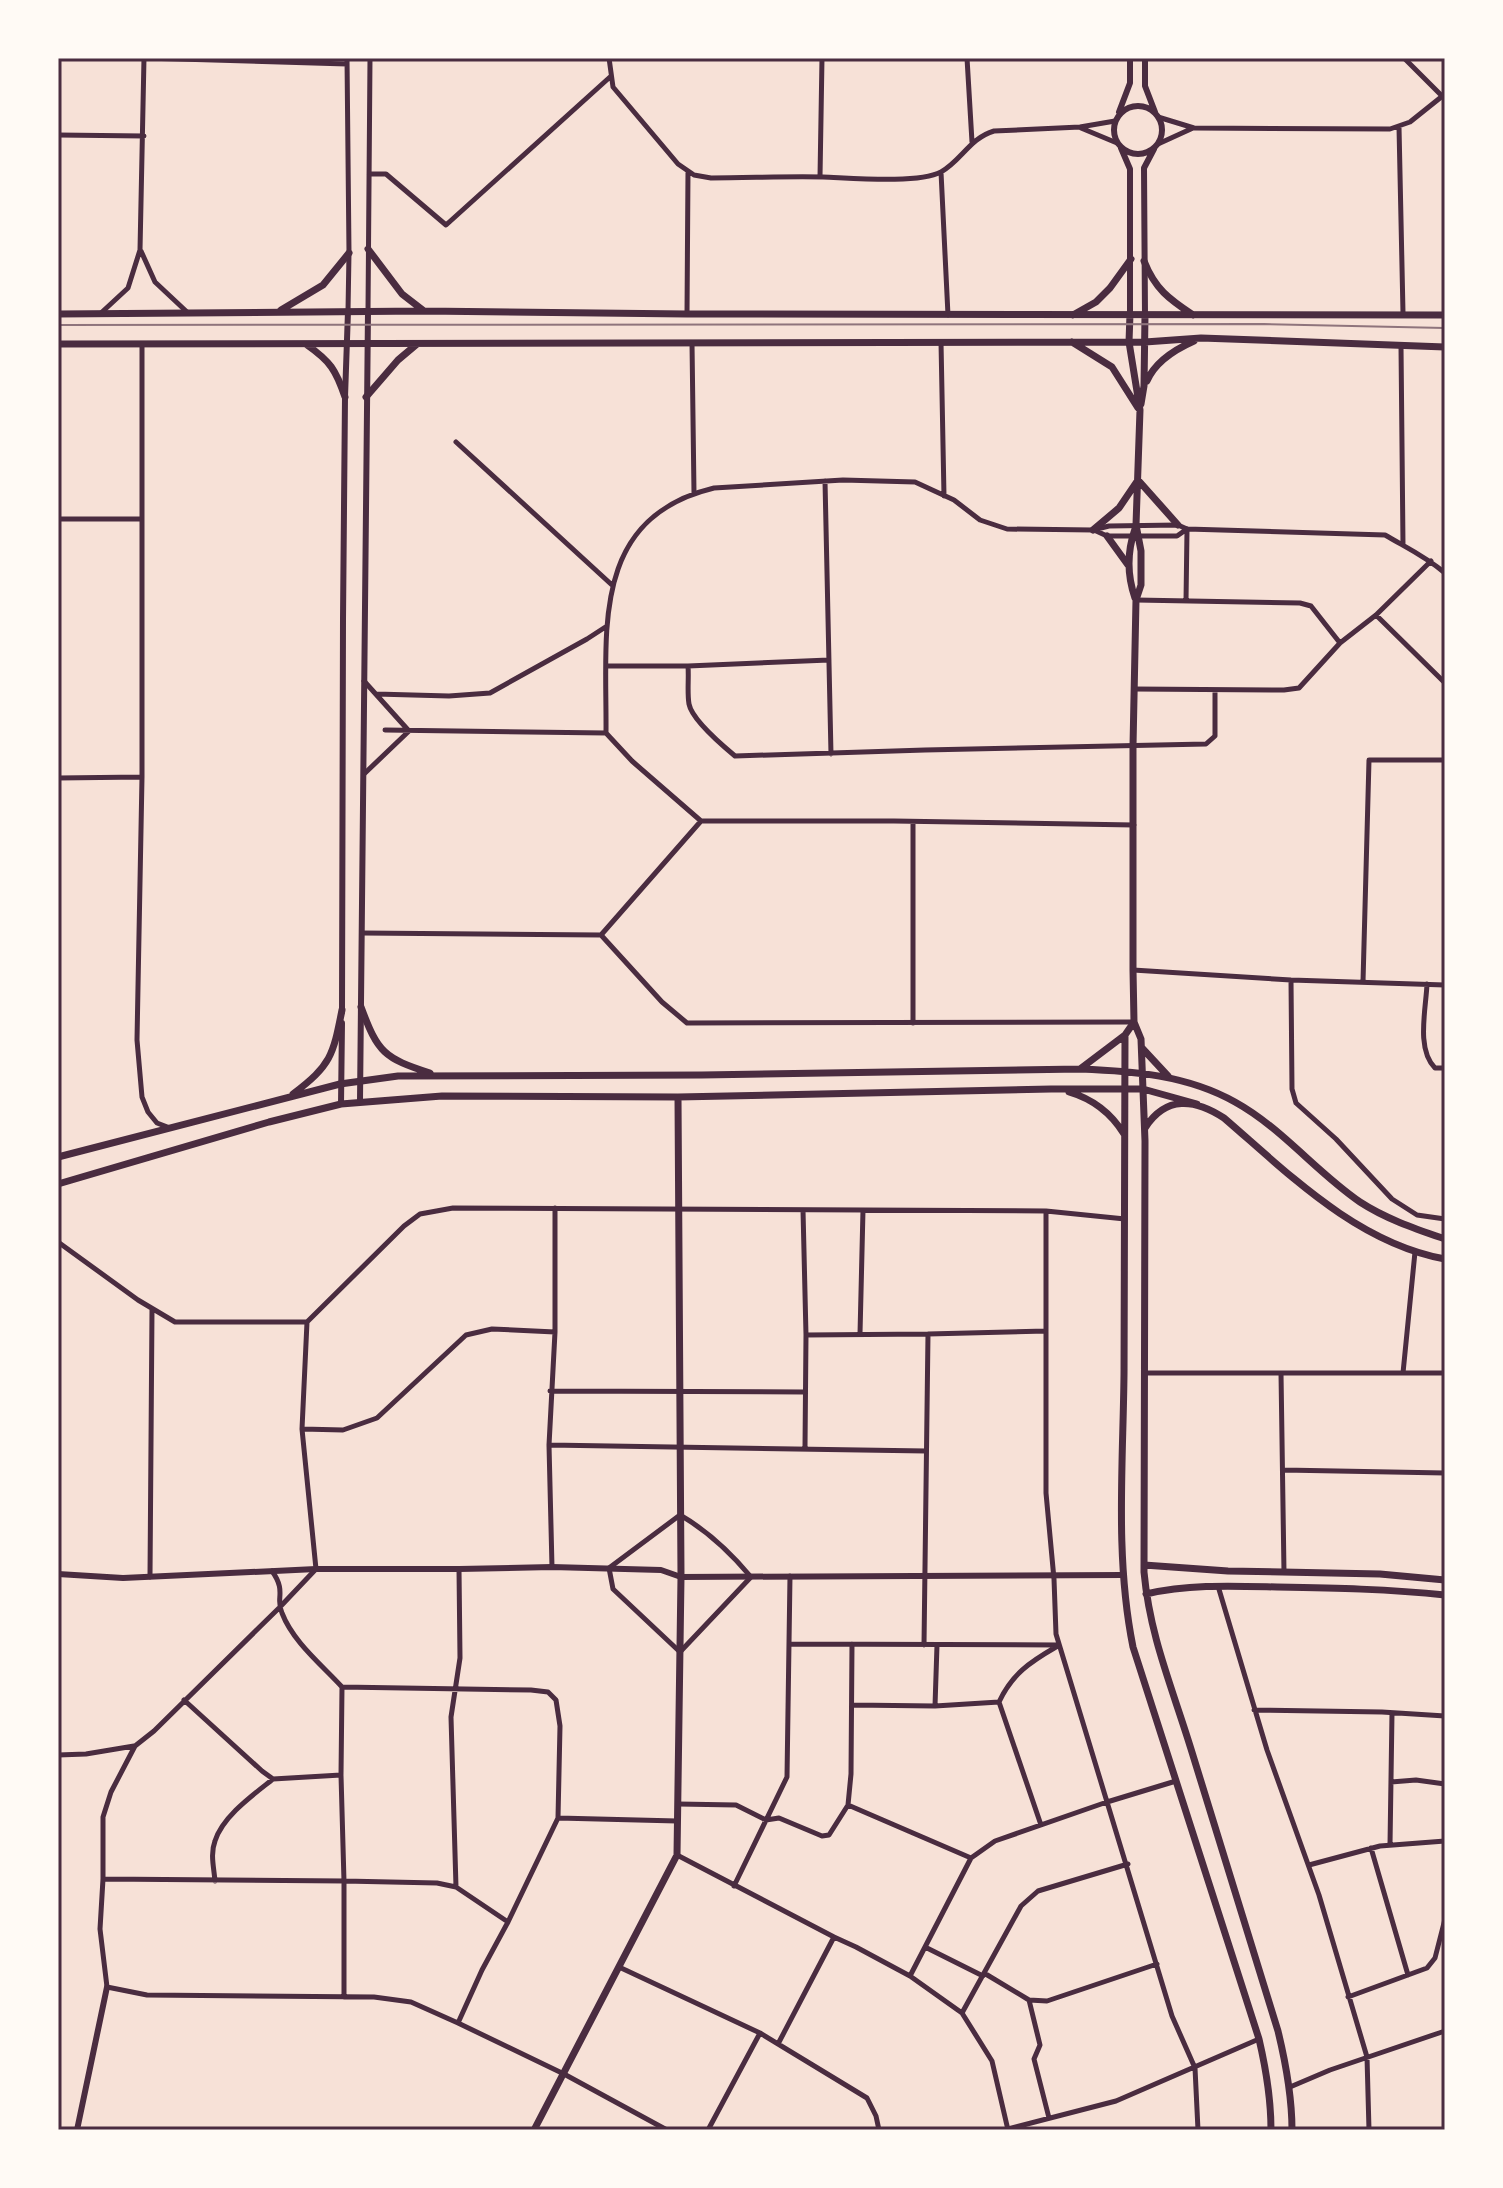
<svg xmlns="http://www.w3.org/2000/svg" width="1503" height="2188" font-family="'Asap Condensed',sans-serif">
<rect width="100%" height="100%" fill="#f7e1d7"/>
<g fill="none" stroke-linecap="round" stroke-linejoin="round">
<path stroke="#4a2c40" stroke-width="5" d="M347 58 349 253 348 311
M609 58 613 87 678 164 694 175 711 178C749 178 786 176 823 177 851 178 918 184 941 172 961 161 970 138 994 131L1080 127 1115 121
M967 58 972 142
M1404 58 1443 97
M1158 117 1194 128 1390 129 1410 122 1445 94
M1399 127 1403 313
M1081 128 1117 143
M58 135 144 136
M1158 144 1193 128
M941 172 948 315
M369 174H386L446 225 610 77
M820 177 822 58
M141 251 155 282 187 312
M368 311 370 58
M101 313 128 288 140 250 144 58 347 64
M687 314 688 171
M941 342 944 496
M692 343 694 493
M142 344V777L137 1040 142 1097 148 1112 157 1123 170 1128
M1401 346 1403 545
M456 442 612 585
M825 481 831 754
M58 519H141
M1094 530 1107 536H1177L1187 529
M1136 600 1300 603 1311 606 1340 643
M1186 601 1187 530
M1376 615 1445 683
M607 666H688L829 660
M688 666C689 678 687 692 689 704 692 720 723 746 735 756L925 750 1206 744 1215 736V690
M364 681 409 731 364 774
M1134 689 1284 690 1299 688 1340 643 1376 615 1431 561
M376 694 449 696 490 693 587 639 607 626
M385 730 606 733
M58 778 142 777
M701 821 601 935 662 1002 687 1023 1134 1022
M1134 825 894 821H701L632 761 606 733C607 633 589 518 714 488L843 480 915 482 954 500 980 520 1007 529 1093 530 1109 526 1178 525 1187 529 1385 535C1407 548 1425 556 1445 573
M362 933 601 935
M1133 970 1291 980 1445 985
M1291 980 1292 1089 1296 1103 1336 1139 1392 1199 1417 1215 1445 1219
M1363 982 1369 760H1445
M1427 984C1426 1009 1416 1049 1435 1068H1445
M913 1023V822
M803 1210 806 1335 805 1447
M1046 1211V1493L1054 1579 1056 1634 1172 2016 1195 2068 1198 2130
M58 1242 138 1300 175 1322H307
M860 1334 863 1210
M928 1334 1046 1331
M806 1335 928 1334 924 1645
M1145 1373H1445
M1281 1373 1284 1572
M1403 1373 1415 1252
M550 1391 804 1392
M302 1429 343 1430 377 1418 466 1335 492 1329 555 1332
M549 1445 926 1451
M1283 1470 1445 1473
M680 1515C708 1531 730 1552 751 1577L680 1652 613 1589 609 1568Z
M552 1567 549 1445 555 1332V1208
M272 1571C287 1592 275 1598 282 1613 293 1642 322 1665 342 1687L531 1690 548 1692 556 1700 560 1726 558 1818
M150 1577 152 1309
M1218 1586 1267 1750 1319 1895 1367 2057 1369 2130
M790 1644 1059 1645
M184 1700 262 1771 273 1779 341 1775
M852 1705 935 1706 999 1702
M935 1706 937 1645
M1254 1710 1382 1712 1445 1716
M58 1755 86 1754 134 1746
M1391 1782 1416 1780 1445 1784
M678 1804 736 1805 766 1820 779 1818 822 1836 829 1835 848 1805 851 1774 852 1644
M848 1805 971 1858
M1041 1825 999 1702C1012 1674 1030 1662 1056 1647
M1390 1845 1392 1713
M1371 1848 1408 1975
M677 1855 834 1937 856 1947 910 1976 962 2013 992 2061 1008 2130
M1309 1865 1380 1846 1445 1841
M103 1879 344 1881 341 1775 342 1687
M215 1881C214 1868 210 1854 215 1841 223 1816 253 1795 273 1779
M734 1886 787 1777 790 1576
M456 1887 451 1717 460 1658 459 1569
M925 1947 983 1976
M619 1967 760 2033 867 2098 876 2116 879 2130
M984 1973 1029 2000 1047 2001 1157 1964
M910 1976 971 1858 995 1841 1107 1802 1176 1781
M344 1997V1881L437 1883 456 1887 508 1922
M1348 1997 1427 1968 1435 1958 1445 1919
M1029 2000 1040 2045 1034 2059 1049 2118
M962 2013 1021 1906 1038 1891 1128 1864
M458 2023 482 1970 508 1922 558 1818 677 1821
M778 2044 834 1937
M1290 2087 1330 2070 1445 2031
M1008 2129 1116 2101 1259 2039
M667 2130 564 2074 458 2023 411 2002 374 1997 147 1995 107 1987 100 1929 103 1879V1817L111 1792 135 1746 154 1731 279 1608 316 1569 302 1429 307 1322 404 1226 420 1214 453 1208 1046 1211 1125 1219
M708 2130 760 2033"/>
<path stroke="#4a2c40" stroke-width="6" d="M1145 58V86L1155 112
M1114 130a24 24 0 1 1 48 0a24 24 0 1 1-48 0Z
M1119 112 1130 83V58
M1121 148 1130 169V314
M1145 315 1144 168 1154 149
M342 1012 343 619 345 397 348 311
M360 1101 368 311
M341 1104 342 1023
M58 1574 123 1578 316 1569H459L552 1567 661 1570 681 1577 1123 1575
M77 2130 107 1987"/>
<path stroke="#4a2c40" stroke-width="7" d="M368 249 402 294 424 311
M1144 261C1155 289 1169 299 1193 315
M281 310 323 285 349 253
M58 314 424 311 687 314 1445 315
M1130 314 1129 342 1140 410 1136 525 1141 551V585L1136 600 1133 746V970L1134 1022 1141 1039 1145 1141 1144 1572C1150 1637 1172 1687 1191 1749 1220 1843 1249 1937 1278 2031 1286 2064 1292 2096 1292 2130
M1073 315 1096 302 1110 288 1131 259
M1072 342 1112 367 1138 408
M58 344 1145 342 1201 338 1445 347
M307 345C330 361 336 370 345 397
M1147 381C1155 362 1176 349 1194 341
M366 397 398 360 417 344
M1141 404 1144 386 1145 315
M1135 529C1127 552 1127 575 1135 598
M1093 530 1119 508 1138 480 1178 525
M1107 536 1128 565
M361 1007C378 1053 384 1058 430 1073
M1134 1022 1125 1035C1124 1149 1125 1262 1124 1375 1123 1466 1115 1558 1133 1647L1259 2039C1266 2069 1271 2099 1271 2130
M1142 1048 1168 1076
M1080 1069 1125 1035
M1069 1092C1093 1099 1111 1113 1124 1134
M293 1094C331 1065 333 1056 342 1010
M1145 1128C1166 1095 1195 1099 1224 1118 1289 1174 1357 1243 1445 1259
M58 1157 340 1084 398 1076 702 1075 1080 1069C1133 1071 1187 1075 1235 1102 1282 1128 1316 1172 1360 1202 1386 1219 1416 1229 1445 1239
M58 1184 269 1122 341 1104 442 1096 678 1097 1051 1089H1143L1197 1104
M1144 1565 1228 1571 1380 1574 1445 1580
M1146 1594C1189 1584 1233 1586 1277 1587 1333 1588 1389 1589 1445 1595
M534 2130 677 1855 681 1577 678 1097"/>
<path stroke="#8f747c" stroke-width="2" d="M58 325 1264 324 1445 328"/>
</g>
<rect width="1503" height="2188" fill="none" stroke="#fffaf5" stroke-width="120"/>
<rect x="60" y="60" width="1383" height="2068" fill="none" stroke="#4a2c40" stroke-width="3"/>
</svg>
